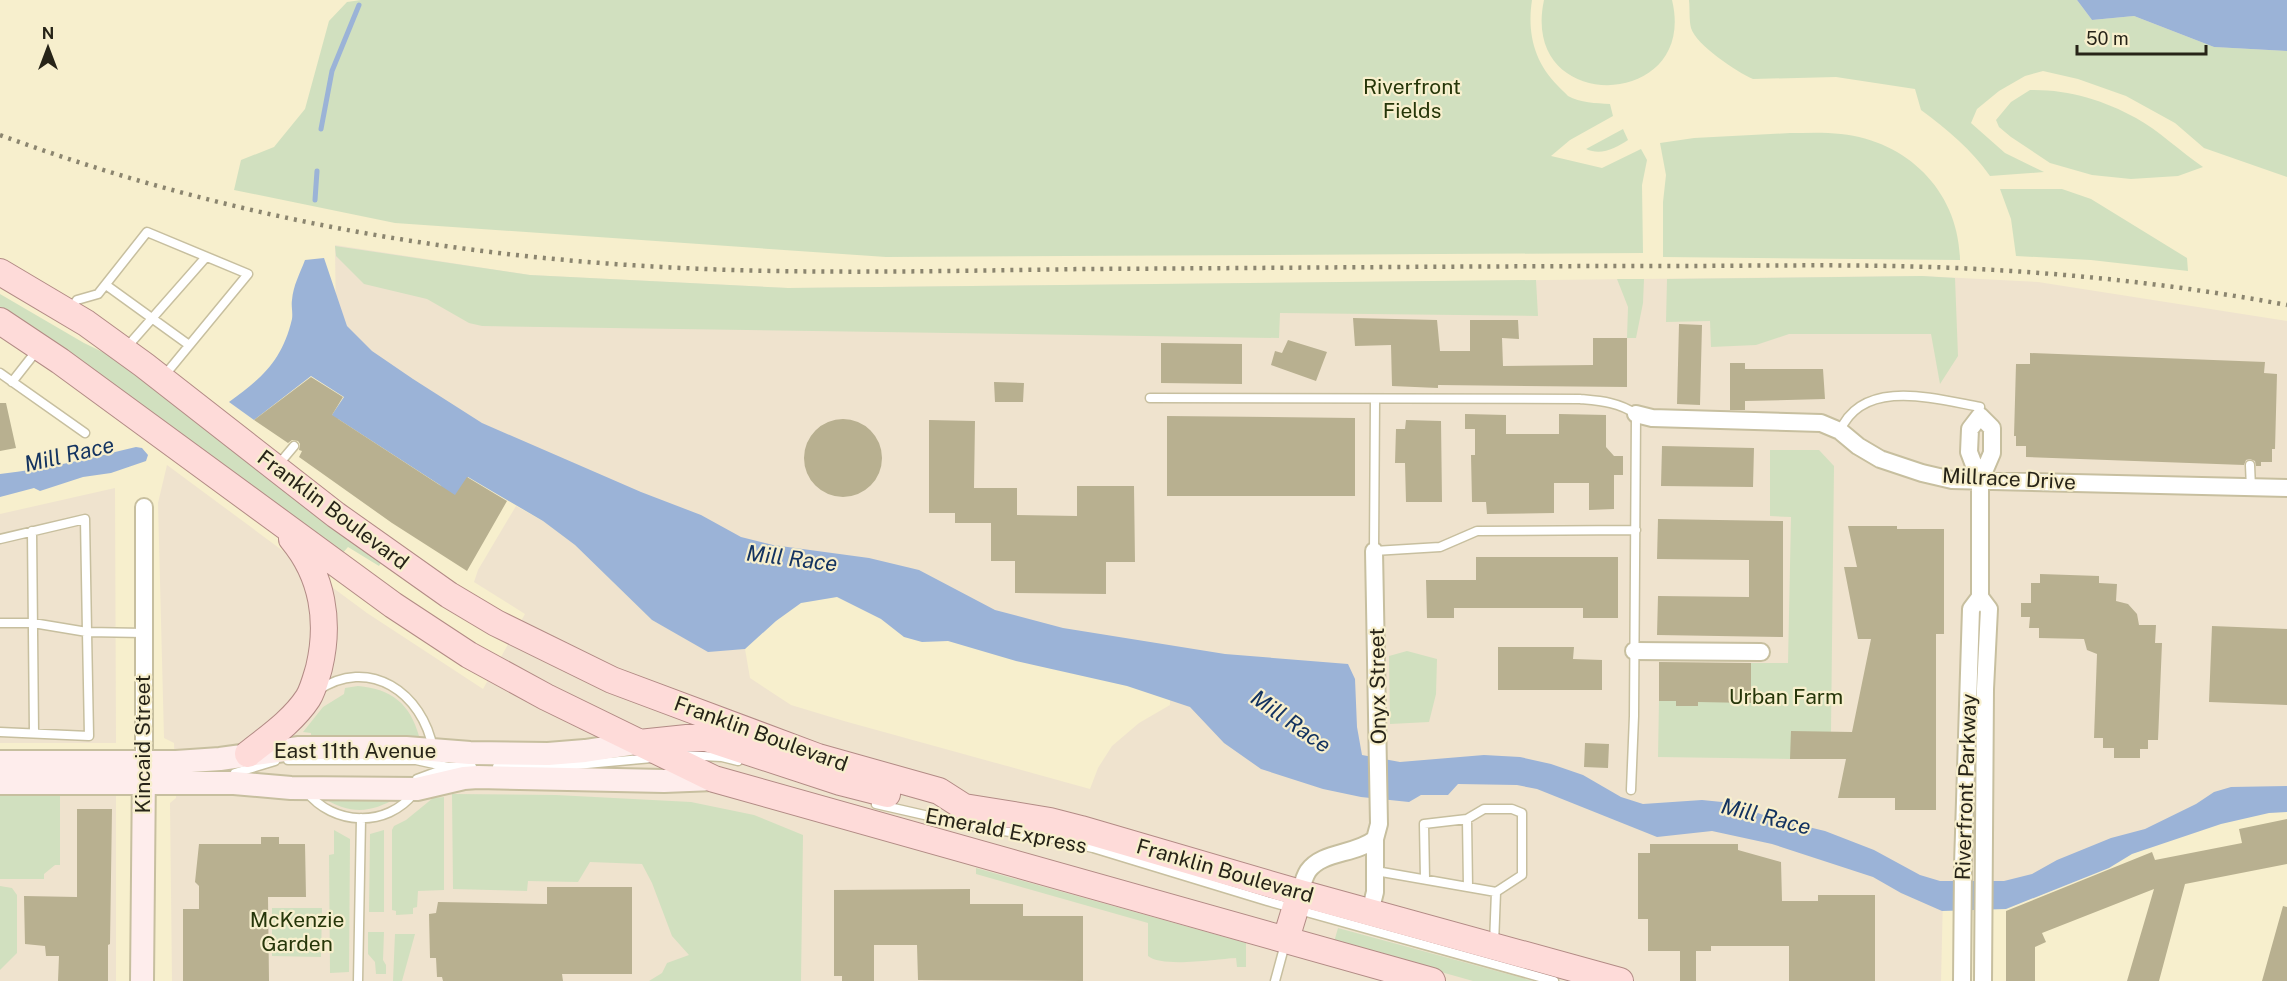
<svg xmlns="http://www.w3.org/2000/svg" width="2287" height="981" font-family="'Public Sans',sans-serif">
<rect width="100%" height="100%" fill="#f7efcd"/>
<path fill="#efe3ce" d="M335 245 530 275 788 288 1922 276 2038 282 2287 321V801L2264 802 2005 897 1943 896 1941 981H172L170 803 176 798 174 743 164 738 158 503 167 465 367 613 483 689 525 614 474 582 478 570 516 506 543 521 575 545 652 620 708 651 745 649 750 678 791 705 844 721 1090 789 1098 768 1112 746 1139 723 1170 705V667L1065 652 501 457 336 327Z
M115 488 116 743H0V514Z
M0 795H116V981H0Z"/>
<path fill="#d1e0bf" d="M361 0H1532C1527 33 1534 62 1558 86 1561 89 1565 93 1568 96 1580 103 1596 103 1610 104L1613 116 1570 140 1551 156 1602 168 1641 149 1647 160 1642 185 1643 253 886 257 395 223 234 190 241 160 274 147 305 109 329 21 347 2Z
M1544 0H1672C1699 111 1519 116 1544 0Z
M1689 0H2077L2092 20 2134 16 2214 47 2287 51V177L2204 148 2175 123 2126 96 2078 79 2043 71 2025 76 1999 91 1977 109 1971 123 2005 153 2044 172 1990 176C1972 150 1947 129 1921 110L1915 89 1836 77 1753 79C1737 72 1696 45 1691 28 1689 20 1690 9 1689 0Z
M2030 90C2066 89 2104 100 2136 118 2158 130 2181 152 2203 167L2178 176 2131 179 2092 175 2050 163 2011 137 1999 127 1996 120 2011 102Z
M1623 129 1628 140C1616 148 1601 156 1586 149Z
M1790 133C1806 133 1824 132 1841 134 1908 141 1959 192 1960 260L1663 257V202L1666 175 1660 143 1694 138Z
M2000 189H2062L2091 199 2187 258 2188 271 2091 260 2016 256 2011 219Z
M335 246 530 275 788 288 1536 280 1538 316 1280 313 1279 338 482 326 469 323 427 299 364 284 336 256Z
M1922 276 1955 278 1958 356 1940 384 1931 334H1789L1756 345 1711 347 1710 321 1666 322 1667 279Z
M1617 279H1644L1643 303 1636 338H1627L1628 307Z
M0 294 84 343 117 359 381 563 379 566 348 547 341 555 0 308Z
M1770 450H1819L1834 466 1831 732 1790 759 1658 757 1659 701H1676L1698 706V702H1751V663H1788L1791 517 1770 516Z
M1407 651 1437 659 1436 694 1429 722 1390 724 1389 656Z
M358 686C392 689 410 704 419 736H311V733L303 732 323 707 344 694 345 688Z
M452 794 556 795 691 802 754 815 803 835 801 981H649L662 973 667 963 689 955 672 936 652 883 642 864 590 862 578 882 528 881 527 891 453 889Z
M0 796H60V865H55L44 874V879H0Z
M398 797C370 814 350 814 323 798Z
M444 797V890L418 891 417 907 413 908V914L396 915V911L392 910V830L394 826 406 820 433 798Z
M334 830 350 839 349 972 330 973 329 855 334 854Z
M384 830V912H369L370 834Z
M976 868 1246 943V967H1237L1236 958C1217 959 1162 968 1148 956V923L976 874Z
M0 886 12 888 17 895V953L0 970Z
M272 908H322L321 957 272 956Z
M1338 928 1533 981H1473L1334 942Z
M368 932H384L383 960 386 965V974H376L375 962 368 954Z
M395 934H415L402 981H393Z"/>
<path fill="#9bb3d7" d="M2077 0H2287V51L2214 47 2134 16 2092 20Z
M324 258 347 326 372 351 413 379 482 423 641 492 701 515 741 537 773 545 869 558 919 570 995 610 1063 628 1225 654 1348 664 1355 679 1357 727 1362 755 1400 762 1484 755 1520 757 1551 764 1583 775 1621 797 1643 804 1702 800 1732 803 1771 818 1825 831 1874 850 1920 875 1940 881H2004L2032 874 2057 860 2111 838 2145 829 2196 804 2214 792 2231 787 2287 786V812L2269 813 2221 824 2132 854 2109 868 2006 909 1942 911 1901 893 1873 877 1772 844 1712 831 1657 837 1537 789 1517 785 1458 784 1448 795H1421L1409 802 1361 797 1323 789 1261 769 1224 743 1190 707 1127 686 1016 661 948 641 922 642 904 637 881 619 837 597 801 603 776 621 745 649 708 652 652 620 575 545 543 521 468 477 452 502 440 485 338 419 321 431 344 397 311 376 254 420 229 402C262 378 282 361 292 319 293 312 291 306 292 300 293 286 300 273 305 260Z
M136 447 142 448 148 455 146 461 111 473 83 477 40 491 34 488 0 497V474C47 469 91 458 136 447Z"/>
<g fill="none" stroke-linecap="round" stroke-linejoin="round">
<path stroke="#9bb3d7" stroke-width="5" d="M321 129 332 71 359 5
M315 200 317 171"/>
</g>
<path fill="#b8b090" d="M1353 318 1437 320 1440 351H1470V320H1518L1519 339 1502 338 1503 366 1593 365V338H1627V387L1438 385V388L1392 386 1391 345 1355 346Z
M1679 324 1702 325 1700 405 1677 404Z
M1288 340 1327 352 1316 381 1271 365 1275 351 1282 353Z
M1161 343 1242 344V384L1161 383Z
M2030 353 2265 362 2264 373 2277 374 2275 449H2272V462H2261V466H2256L2255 461 2250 459 2246 460 2244 465 2026 457V446H2016V436H2014L2016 364H2030Z
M1730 363H1745V369H1823L1825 399 1745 401V410H1730Z
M311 377 343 397 332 415 455 495 467 477 507 501 467 571 392 523 299 457 302 451 299 450 300 444 298 441 292 440 288 443 254 420Z
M994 382 1024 383 1023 402H995Z
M0 403H6L16 448 0 451Z
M1465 414 1506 415V434H1559V414L1606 415V447L1614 456H1623V475H1614V509L1589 510V483H1554V513L1487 514 1486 502H1472L1471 455H1475V429H1465Z
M1167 416 1355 418V496H1167Z
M804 458a39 39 0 1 1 78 0a39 39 0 1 1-78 0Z
M929 420 975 421 974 488H1017V515L1077 516V486H1134L1135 562H1106V594L1015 593V561H991V523H955V513H929Z
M1406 420 1441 421 1442 502H1406L1405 463H1395L1396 429H1405Z
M1662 446 1754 448 1753 487 1661 486Z
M1658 519 1783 521V637L1657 635 1658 596 1749 597V560L1657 559Z
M1848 526H1897V529H1944V634H1936V810H1895V798H1838L1846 759H1790L1791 731 1852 732 1871 639H1858L1844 567H1857Z
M1476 557H1618V618H1583V608H1454V618H1427L1426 580H1476Z
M2040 574 2099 576V583L2117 584 2116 601 2128 604 2137 614 2139 625H2156L2155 643H2162L2158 740H2148V749H2140V758H2114V748H2103V738H2094L2097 654 2087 650 2084 639 2039 638V628H2029L2030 617H2021V603H2031V583H2040Z
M2212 626 2287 629V705L2209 702Z
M1498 647H1574L1573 659 1602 660V690H1498Z
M1659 662 1751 663V703L1698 702V706H1676V701H1659Z
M1585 743 1609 744 1608 768 1584 767Z
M77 809H112L110 944 108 945V981H58L59 956H46L45 946 25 944 24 896 77 897Z
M2287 819V864L2185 884 2159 981H2127L2154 889 2042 933 2046 942 2035 947V981H2006V911L2152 852 2155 860 2242 843 2239 829Z
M261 837H279V844H305L306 897H268L269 981H183V909H199V886L195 882 199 844H261Z
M1650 844H1738V850L1781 862 1782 901H1818V895H1875V981H1789V946H1711V951H1696V981H1680V951H1648V919H1638V853H1650Z
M547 887H632V974H562L563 981H443L442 977H437L436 958H430L429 914 436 913 438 902 547 904Z
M970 889V904H1023V916H1083V981L918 980 917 945H874V981H842V976H834V890Z
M2283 906 2287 907V981H2262Z"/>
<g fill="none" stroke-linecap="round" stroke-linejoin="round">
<g stroke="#c7bf9f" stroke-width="11">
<path id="lane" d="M106 285 189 345
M69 311 77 300 98 294 147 232 248 274 164 376
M126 348 206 257
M0 373 85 433
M12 382 38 349
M1150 398 1580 399C1601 401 1618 402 1636 414L1634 716 1631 790
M1375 400 1374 551 1440 547 1477 531 1636 530
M1840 431C1863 377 1936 399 1980 407
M278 465 294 446
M2250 465 2251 488
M32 531 34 733
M0 539 85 519 87 632 144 633
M0 623H33L87 632 89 736 0 732
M317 691C369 655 423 693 433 749
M682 755 722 757 738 761
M288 760H416L448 767H472
M497 767 576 765 652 758
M235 773 275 761
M417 779 447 768
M306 791C333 826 387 828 414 793
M876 804 977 827 1055 839 1093 848 1267 901 1554 981
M1467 819 1468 887
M1376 871 1496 892 1494 944
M1425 879 1424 824 1467 819 1484 809H1512L1522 813V875L1496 892
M358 981 361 818
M1275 981 1285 944"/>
</g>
<g stroke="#c7bf9f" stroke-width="20">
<path id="street" d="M1636 414 1652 418 1821 423 1840 431 1858 446 1880 459 1922 473 1952 480 2287 488
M1980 416 1970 429 1969 452 1980 481V597L1989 609 1985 689 1983 981
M1980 416 1992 428V453L1980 481
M144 507V762
M1634 651 1761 652
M1300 893C1302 886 1304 877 1308 871 1322 851 1355 855 1375 839
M1370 912 1375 892V839L1379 824 1374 551
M1962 981 1963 865 1971 609 1980 597"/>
</g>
<g stroke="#c7bf9f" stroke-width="26">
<path id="secondary" d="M0 762H176L220 759 299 748H406L470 753 548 754 585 751 637 743
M0 783H234L291 788 417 789 464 778 478 777 664 781 714 779
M142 981 144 769"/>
</g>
<g stroke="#b28b85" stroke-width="28">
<path id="primary" d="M0 272 86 323 144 365 336 515 449 595 496 623 612 680 818 757 939 791 964 807 1050 821 1081 829 1300 893 1620 981
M0 321 60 361 393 605 469 655 546 697 714 779 1432 981
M639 743 687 738H706L840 782 887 794
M248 754C268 738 293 721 308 698 313 690 316 678 319 668 330 622 323 576 292 539
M1286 939 1300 893"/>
</g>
<use href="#lane" stroke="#fff" stroke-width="8"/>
<use href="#street" stroke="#fff" stroke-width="16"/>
<use href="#secondary" stroke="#feedec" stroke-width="22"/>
<use href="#primary" stroke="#fedbd9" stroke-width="26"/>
<path stroke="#8b856f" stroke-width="4.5" stroke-dasharray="3 6" stroke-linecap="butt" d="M0 135C206 211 425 253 645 266 791 275 938 271 1085 269 1278 268 1471 266 1664 266 1753 266 1842 264 1930 267 2050 271 2169 283 2287 305"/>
</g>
<g text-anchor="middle" stroke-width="4.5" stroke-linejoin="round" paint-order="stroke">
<g font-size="21" fill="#263609" stroke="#f7efcd">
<text x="1412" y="94">Riverfront<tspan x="1412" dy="24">Fields</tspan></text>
<text x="1786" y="704">Urban Farm</text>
<text x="297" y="927">McKenzie<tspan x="297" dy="24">Garden</tspan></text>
</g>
<g font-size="21" fill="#272418" stroke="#f7efcd">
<text transform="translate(2009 479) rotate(3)" y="7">Millrace Drive</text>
<text transform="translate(333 510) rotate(37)" y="7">Franklin Boulevard</text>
<text transform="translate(1378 686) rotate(-91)" y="7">Onyx Street</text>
<text transform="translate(761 734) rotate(20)" y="7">Franklin Boulevard</text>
<text transform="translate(143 744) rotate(-90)" y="7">Kincaid Street</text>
<text x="355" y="758">East 11th Avenue</text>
<text transform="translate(1966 787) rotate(-88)" y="7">Riverfront Parkway</text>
<text transform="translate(1006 831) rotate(11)" y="7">Emerald Express</text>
<text transform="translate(1225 871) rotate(16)" y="7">Franklin Boulevard</text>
</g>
<g font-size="22" font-style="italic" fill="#133360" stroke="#f7efcd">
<text transform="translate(69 454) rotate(-13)" y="8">Mill Race</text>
<text transform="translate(792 558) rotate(7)" y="8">Mill Race</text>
<text transform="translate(1291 721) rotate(35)" y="8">Mill Race</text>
<text transform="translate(1766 816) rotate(14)" y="8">Mill Race</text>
</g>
</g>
<g transform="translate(48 48)" stroke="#f7efcd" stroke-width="4.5" paint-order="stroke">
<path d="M0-4.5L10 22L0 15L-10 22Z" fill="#272418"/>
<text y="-9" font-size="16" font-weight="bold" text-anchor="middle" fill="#272418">N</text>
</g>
<path d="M2077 45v9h129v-9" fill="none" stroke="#272418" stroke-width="3"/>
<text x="2086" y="45" font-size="18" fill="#272418" stroke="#f7efcd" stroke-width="4.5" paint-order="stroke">50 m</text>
</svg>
